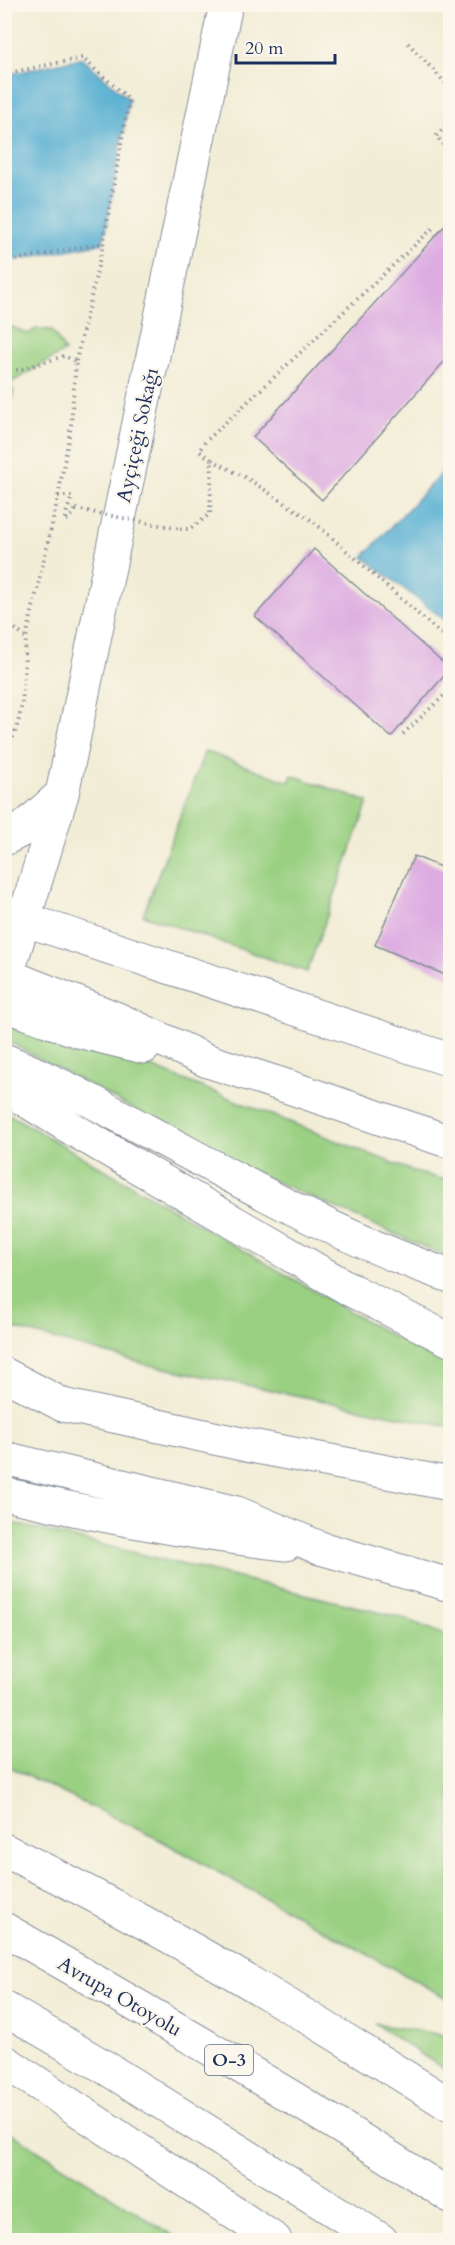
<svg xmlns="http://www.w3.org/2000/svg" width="455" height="2245" font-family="Cardo,serif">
<rect width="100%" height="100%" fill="#fbf7ec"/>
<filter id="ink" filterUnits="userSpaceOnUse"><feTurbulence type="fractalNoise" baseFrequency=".0167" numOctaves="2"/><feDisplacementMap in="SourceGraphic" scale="12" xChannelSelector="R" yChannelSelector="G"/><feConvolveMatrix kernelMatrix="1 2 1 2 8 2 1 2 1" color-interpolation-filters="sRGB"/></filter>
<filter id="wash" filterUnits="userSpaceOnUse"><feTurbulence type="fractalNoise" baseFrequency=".008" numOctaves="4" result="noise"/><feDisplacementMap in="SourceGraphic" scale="24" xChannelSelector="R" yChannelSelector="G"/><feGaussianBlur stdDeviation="1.35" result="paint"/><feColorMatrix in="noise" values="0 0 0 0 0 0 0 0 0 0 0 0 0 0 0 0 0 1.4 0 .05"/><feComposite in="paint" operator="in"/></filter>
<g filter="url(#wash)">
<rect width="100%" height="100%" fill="#f2edd6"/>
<path fill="#9ad082" stroke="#5a8070" stroke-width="1.5" d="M5 324 28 334 36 329 52 330 65 351 5 386 13 389V399L5 404Z
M205 751 289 782 292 775 368 802 307 972 143 915Z
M4 1026 126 1057 415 1172 450 1181V1258L233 1163 5 1040Z
M5 1112 423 1354 450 1365V1427L145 1364 5 1326Z
M4 1521 403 1618 450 1637V2000L162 1841 5 1765Z
M375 2024 450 2036V2073Z
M4 2129H5L180 2240H5Z"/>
<path fill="#54aed1" stroke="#386e98" stroke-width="1.5" d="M82 58 129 99 103 243 5 262V75Z
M450 464V624L363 557Z"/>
<g id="blocks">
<path fill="#ddade1" d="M450 220V355L322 500 253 437Z
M314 549 450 669 391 737 255 616Z
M414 856 450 871V977L375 945Z"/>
</g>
</g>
<g filter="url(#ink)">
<use href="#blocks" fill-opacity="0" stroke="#868e9a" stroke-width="1.5"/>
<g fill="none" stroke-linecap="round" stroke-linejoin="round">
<g stroke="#868e9a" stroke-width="35">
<path id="minor" d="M4 839 22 830 62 794
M5 913 450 1060
M7 975 62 794 226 4"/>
</g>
<g stroke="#868e9a" stroke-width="35">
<path id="primary" d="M4 1060C54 1080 101 1106 147 1131 246 1184 344 1240 450 1276
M208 1061 286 1086 450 1142
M4 1087 81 1134 351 1290 450 1340"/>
</g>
<g stroke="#868e9a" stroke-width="35">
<path id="trunk" d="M4 974 115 1018 208 1061
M4 1005 78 1031 144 1047
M4 1374 63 1405
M4 1458 237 1513 320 1548
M4 1494C98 1515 191 1534 286 1544"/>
</g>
<g stroke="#868e9a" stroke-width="35">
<path id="motorway" d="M63 1405 246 1445 450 1484
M320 1548 450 1585
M4 1850C159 1925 305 2014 450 2105
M4 1929C155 2016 305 2102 450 2196
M4 2008 103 2066 381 2240
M4 2061 275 2240"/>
</g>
<path stroke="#868e9a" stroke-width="4" stroke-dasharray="1.5 4.5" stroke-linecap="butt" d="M408 43 450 88
M4 74 82 58 129 99 103 245 76 361
M450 122 436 136 450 152
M4 262 103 243
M4 369 19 370 64 356 76 361 71 425 57 502 26 638
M212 460 248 479 314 522 450 642
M58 496H72L64 520 69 519 76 509
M180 529H190L210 514 212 460 199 451 205 442 435 226
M4 615 8 623 26 638C23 674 27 722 4 753
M403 734 450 690"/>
<use href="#minor" stroke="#fff" stroke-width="33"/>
<use href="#primary" stroke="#fff" stroke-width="33"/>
<use href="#trunk" stroke="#fff" stroke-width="33"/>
<use href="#motorway" stroke="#fff" stroke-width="33"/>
<path stroke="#868e9a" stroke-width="4" stroke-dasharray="1.5 4.5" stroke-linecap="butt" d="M76 509 180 529"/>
</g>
</g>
<g text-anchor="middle" stroke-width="4.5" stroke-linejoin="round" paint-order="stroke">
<rect fill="#fbf7ec" stroke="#5e6b89" stroke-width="1.5" x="205" y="2045" width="48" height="30" rx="4.5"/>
<g font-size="18" font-weight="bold" fill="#1b2f5e">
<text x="229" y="2066">O-3</text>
</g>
<g font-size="20" fill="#1b2f5e" stroke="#fbf7ec">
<text transform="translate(137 435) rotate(-78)" y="7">Ayçiçeği Sokağı</text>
<text transform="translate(120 1996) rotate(30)" y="7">Avrupa Otoyolu</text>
</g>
</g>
<rect width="455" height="2245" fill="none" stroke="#fbf7ec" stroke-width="24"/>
<path d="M236 54v9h99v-9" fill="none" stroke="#1b2f5e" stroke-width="3"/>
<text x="245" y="54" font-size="18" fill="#1b2f5e" stroke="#fbf7ec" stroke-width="4.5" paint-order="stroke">20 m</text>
</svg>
